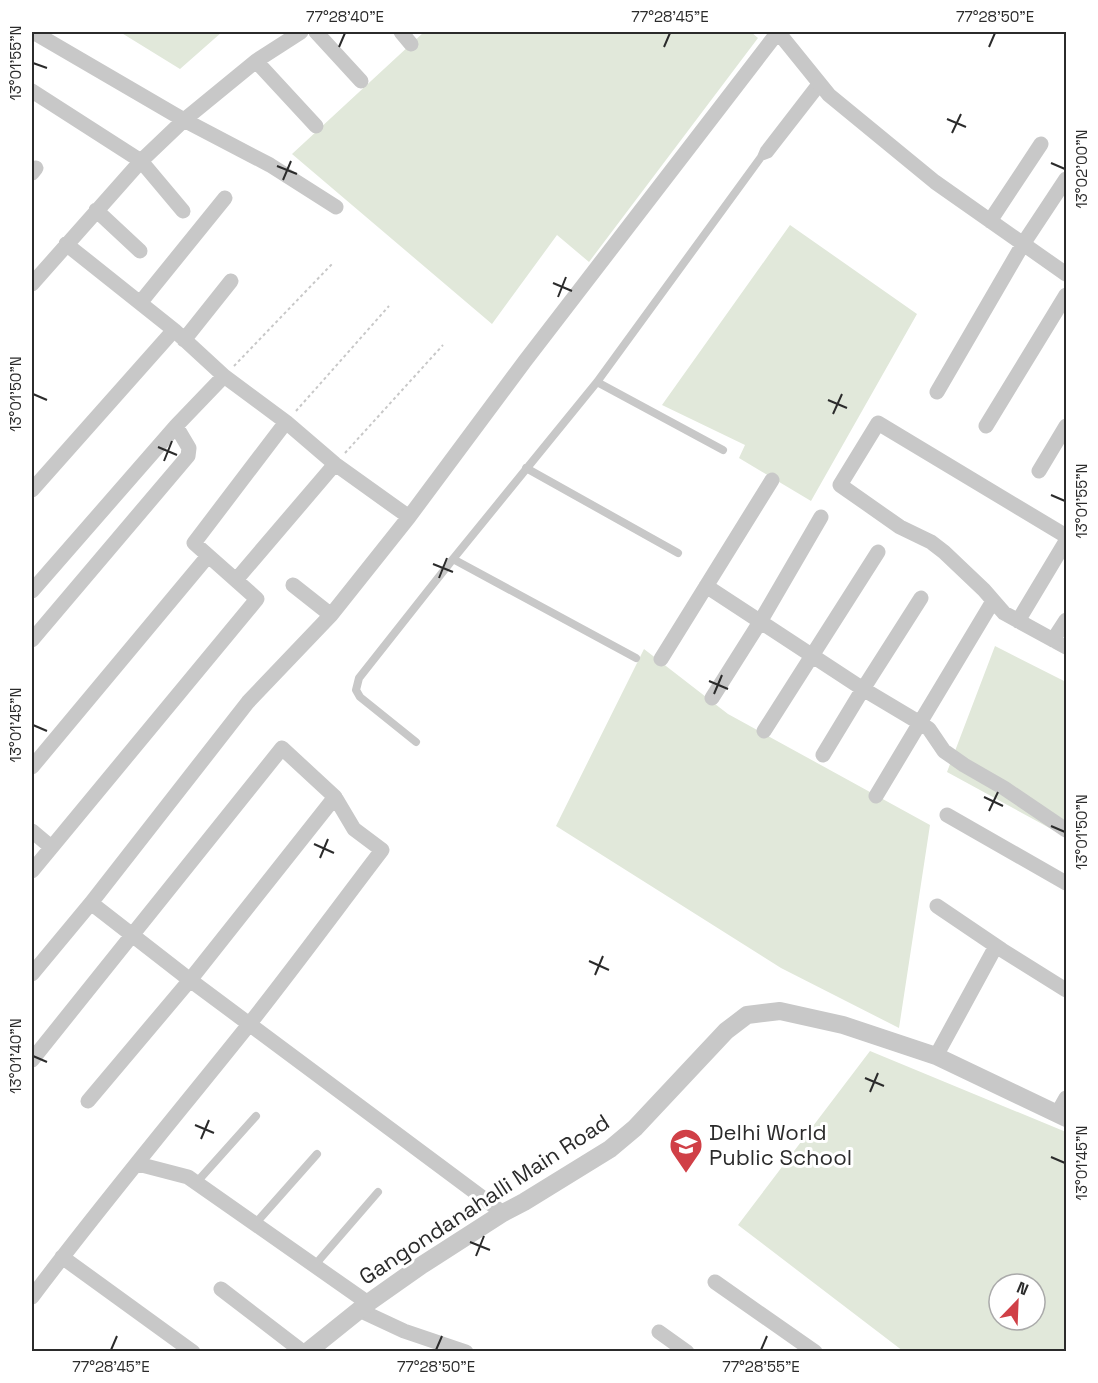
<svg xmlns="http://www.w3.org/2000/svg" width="1098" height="1383" font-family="'Space Grotesk',sans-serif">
<rect width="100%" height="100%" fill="#fff"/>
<path fill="#e1e8da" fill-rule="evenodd" d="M120 32H222L180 69Z
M424 32H751L758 38 589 262 557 235 492 324 292 154Z
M790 225 917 314 811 501 739 458 745 445 662 405Z
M995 646 1066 682V837L947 772Z
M644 649 728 714 930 825 899 1028 781 968 556 826Z
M870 1051 1066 1132V1351H903L738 1225ZM999 1284H1035V1320H999Z"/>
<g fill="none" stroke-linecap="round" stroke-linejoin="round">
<path stroke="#c8c8c8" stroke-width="2" stroke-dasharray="3 3" stroke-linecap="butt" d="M234 366 332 264
M296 411 389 306
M345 453 443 345"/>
<path stroke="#c8c8c8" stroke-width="8" d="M818 80 764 150 761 157 769 154 822 86
M597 382 723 450
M526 468 678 553
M453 559 636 658
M416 742 360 697 356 690 359 678 453 559 597 382 761 157
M196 1183 256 1116
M255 1224 317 1154
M314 1266 378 1192"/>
<path stroke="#c8c8c8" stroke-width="15" d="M33 32 184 120 270 165 336 207
M316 32 361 81
M401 32 411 44
M778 32 829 95 935 182 1066 274
M256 61 316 126
M32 91 141 161 183 211
M32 173 36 168
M96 210 140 251
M990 221 1041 144
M66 244 174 330 224 376 286 422 335 464 409 517
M32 284 141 161 184 120 256 61 301 32
M140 303 225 198
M184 340 231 281
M937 392 1023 244 1066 179
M986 426 1066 295
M1039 471 1066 426
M32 490 174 330
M1066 536 878 423 840 485 900 527 931 542 944 552 984 590 1004 613 1066 647
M236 580 335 464
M293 585 331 615
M706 586 863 689 920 723 929 729 944 751 964 765 1004 788 1066 830
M32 591 176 426 224 376
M1018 621 1066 541
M32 640 188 456 189 448 176 426
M1053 640 1066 620
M661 659 772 480
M712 698 760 622 821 517
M764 731 878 552
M823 755 863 689 921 598
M32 767 208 556
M876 796 993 601
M947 815 1066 883
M32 831 51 847
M32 871 257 599 194 543 286 422
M91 903 190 980 503 1213
M937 906 1002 950 1066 990
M32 974 91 903 248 702 331 615 409 517 525 361 778 32
M936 1056 996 946
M32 1060 282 748 335 797 190 980 88 1101
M1057 1114 1066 1098
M138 1164 188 1177 368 1303
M62 1257 193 1352
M715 1282 815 1352
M221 1289 303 1352
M32 1297C101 1205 175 1117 247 1027 293 969 337 909 382 850L354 829 335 797
M359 1310 404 1331 466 1352
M659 1332 687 1352"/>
<path stroke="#c8c8c8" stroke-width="18" d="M307 1352 368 1303 422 1265 503 1213 524 1202 610 1149 635 1128 726 1031 747 1015 780 1011 843 1025 936 1056 1066 1118"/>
</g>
<path fill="none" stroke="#2b2b2b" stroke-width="2" d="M339 47 345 33M664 47 670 33M989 47 995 33M33 63 47 68M947 119 966 127M952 133 961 114M1051 163 1065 169M277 166 297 174M283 180 291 161M553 283 572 291M558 297 566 277M33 394 47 400M828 400 847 408M833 414 842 394M158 447 177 455M164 461 172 441M1051 495 1065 501M433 564 453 572M439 578 447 558M709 681 728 689M714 694 722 675M33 725 47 731M984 797 1003 806M989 811 998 792M1051 826 1065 832M314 844 334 853M320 858 328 839M589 961 609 970M595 975 603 956M33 1056 47 1062M865 1078 884 1086M870 1092 878 1073M195 1125 214 1133M201 1139 209 1120M1051 1157 1065 1163M470 1242 490 1250M476 1256 484 1236M111 1350 117 1336M436 1350 442 1336M761 1350 767 1336"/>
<defs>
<g id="school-pin" transform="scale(1.725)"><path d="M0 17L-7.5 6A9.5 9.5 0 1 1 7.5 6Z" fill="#d04047" stroke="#fff"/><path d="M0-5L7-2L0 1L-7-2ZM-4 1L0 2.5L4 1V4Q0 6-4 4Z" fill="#fff"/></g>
</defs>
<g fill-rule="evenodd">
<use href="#school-pin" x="686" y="1145"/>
</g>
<g text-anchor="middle" stroke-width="6" stroke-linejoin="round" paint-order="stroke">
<g font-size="22" fill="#2b2b2b" stroke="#fff" text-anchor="start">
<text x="709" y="1140">Delhi World<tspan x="709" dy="25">Public School</tspan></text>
</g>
<g font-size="22" fill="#2b2b2b" stroke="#fff">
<text transform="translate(484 1199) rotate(-33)" y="8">Gangondanahalli Main Road</text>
</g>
</g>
<rect width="1098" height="1383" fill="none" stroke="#ffffff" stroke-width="66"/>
<g transform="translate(1017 1302) rotate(23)"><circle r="28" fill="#ffffff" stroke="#aaaaaa" stroke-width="1.5"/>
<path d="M0-4.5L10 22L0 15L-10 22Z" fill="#d04047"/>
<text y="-9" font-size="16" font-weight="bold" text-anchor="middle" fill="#2b2b2b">N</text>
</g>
<rect x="33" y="33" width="1032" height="1317" fill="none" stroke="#2b2b2b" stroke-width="2"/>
<g font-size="15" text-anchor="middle" fill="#2b2b2b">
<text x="345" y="22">77°28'40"E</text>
<text x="670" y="22">77°28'45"E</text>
<text x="995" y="22">77°28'50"E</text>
<text transform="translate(16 63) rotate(-90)" y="5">13°01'55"N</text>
<text transform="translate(1082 169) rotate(-90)" y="5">13°02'00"N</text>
<text transform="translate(16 394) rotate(-90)" y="5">13°01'50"N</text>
<text transform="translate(1082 501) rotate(-90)" y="5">13°01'55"N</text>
<text transform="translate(16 725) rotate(-90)" y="5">13°01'45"N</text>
<text transform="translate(1082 832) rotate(-90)" y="5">13°01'50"N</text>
<text transform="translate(16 1056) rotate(-90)" y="5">13°01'40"N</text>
<text transform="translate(1082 1163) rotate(-90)" y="5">13°01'45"N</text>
<text x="111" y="1372">77°28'45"E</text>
<text x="436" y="1372">77°28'50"E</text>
<text x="761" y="1372">77°28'55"E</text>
</g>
</svg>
